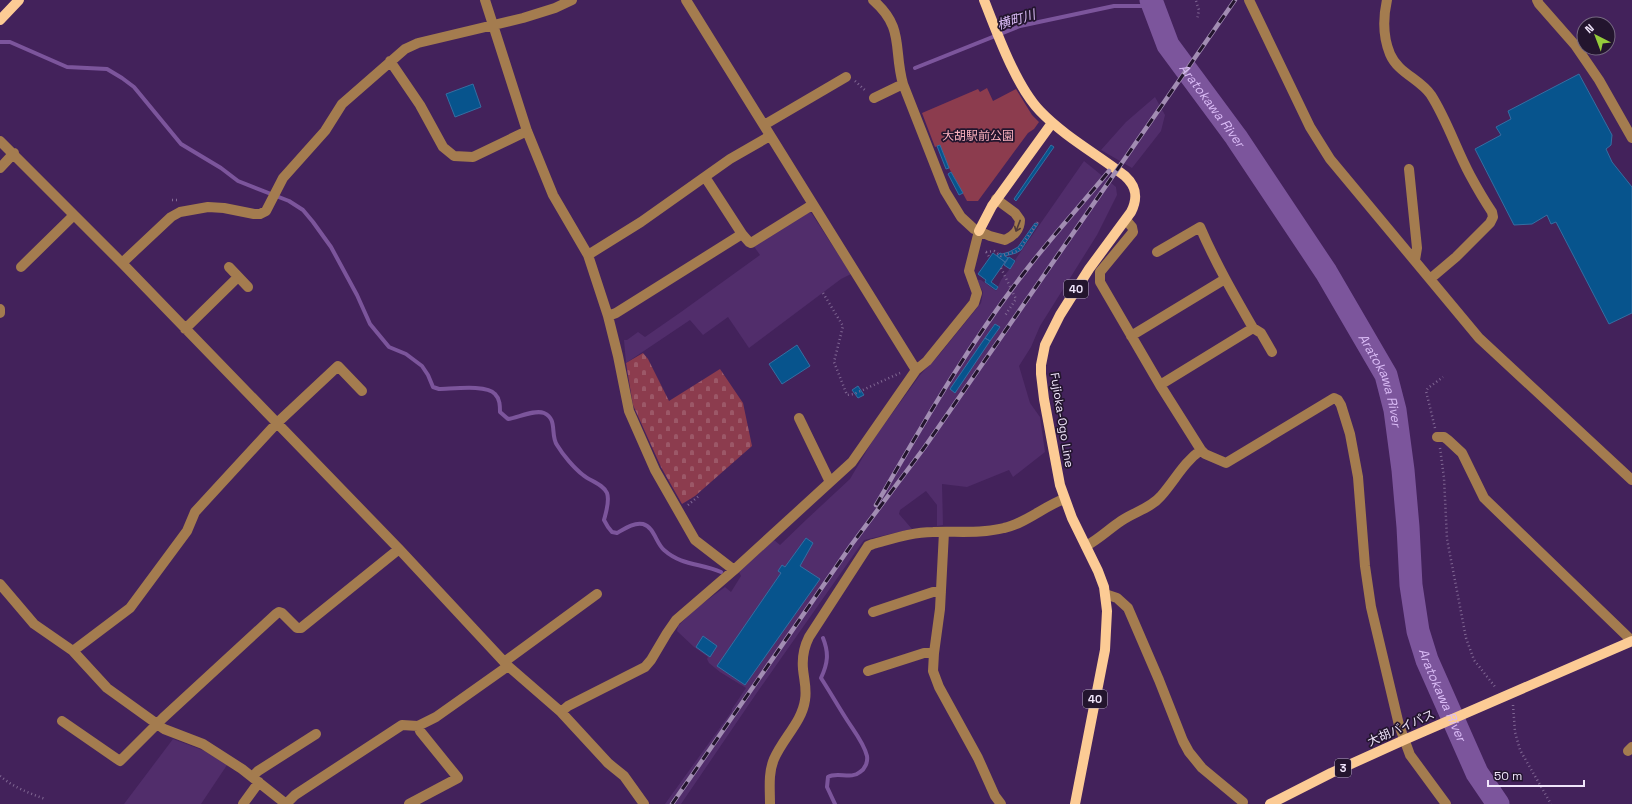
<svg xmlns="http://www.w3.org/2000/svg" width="1632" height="804" font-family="'Space Grotesk','Noto Sans JP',sans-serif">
<defs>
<pattern id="cemetery-stones" width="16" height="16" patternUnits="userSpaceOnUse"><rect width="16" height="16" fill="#8c3c4e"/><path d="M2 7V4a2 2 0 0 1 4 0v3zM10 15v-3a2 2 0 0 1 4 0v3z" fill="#9c5868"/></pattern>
</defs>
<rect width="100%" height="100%" fill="#43225b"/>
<path fill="#512d6b" d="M1155 97 1165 115 1161 131 1132 168 1101 150 1126 122Z
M1084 161 1116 187 1117 195 1097 235 1040 326 1031 347 1019 366 1030 403 1040 417 1045 452 1013 477 1009 470 967 487 942 484 943 525 937 526V505L926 491 900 510 899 514 912 529 864 540 756 694 681 804H665L732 711V709L746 688 720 672 709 663 707 659 708 657 694 647 677 631 678 626 695 609 725 587 731 592 741 576 739 572 774 540 780 545 807 519 850 479 873 440 920 375 939 355 981 303 983 292 977 280H981L996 291 1001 280 1016 261 1015 260Z
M810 211 851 274 841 279 749 348 728 317 703 335 690 320 626 363 624 340H627L638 332 645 337 681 312 760 255 753 245Z
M173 739 205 751 227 765 201 804H124Z"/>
<path fill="url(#cemetery-stones)" d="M643 353 648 359 669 401 720 369 743 403 752 446 695 496 682 504 661 467 633 405 626 363Z"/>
<path fill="#8c3c4e" d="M987 88 993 101 1016 89 1032 115 1039 122 1034 129 1028 133 978 201H967L949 168 940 145 935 147 922 113 978 89 980 92Z"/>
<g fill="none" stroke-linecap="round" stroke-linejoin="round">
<path stroke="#7c559c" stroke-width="4" d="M0 42H10L67 67 107 69 122 78 134 87 181 144 221 168 238 181 289 201 303 210 313 222 331 247 357 295 370 324 389 347 406 354 422 366 428 375 433 387 439 389C451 389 487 384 495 394 500 399 500 406 500 412L508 419C517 418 535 409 544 413 558 419 550 435 557 445 563 455 574 468 583 475 590 481 603 484 607 493 610 501 606 512 604 520L608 527 612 532 617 533C624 529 634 522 643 524 654 527 656 543 664 550 682 566 701 563 721 572
M915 68 1020 26 1114 6H1153
M823 638C829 653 828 663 821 678 830 692 838 706 847 720 854 731 864 743 867 756 868 762 865 769 860 772 851 780 837 771 828 777L827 787 835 804"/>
<path stroke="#7c559c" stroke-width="23" id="s1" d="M1151 0 1168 45 1236 137 1326 272 1386 375 1395 410 1403 470 1408 527 1411 585 1418 631 1427 660 1477 773 1498 804"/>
</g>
<path fill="#07548d" stroke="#356ea2" d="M1579 74 1612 135 1611 145 1606 149 1612 162 1632 187V313L1609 324 1556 222 1551 224 1547 215 1532 224 1514 225 1475 149 1501 135 1496 127 1511 119 1508 111Z
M473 84 481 107 455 117 446 94Z
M940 145 949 168 946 169 937 146Z
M1051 145 1054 147 1016 201 1014 199Z
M951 172 963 193 959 195 948 174Z
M1035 223 1038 224 1021 250 1016 253 1005 256 1008 258 1005 262 997 256 1000 253 1002 254 1009 252 1018 247Z
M993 253 1005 262 991 282 998 287 996 290 985 282 986 280 978 274Z
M1009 257 1015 261 1010 269 1004 265Z
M995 324 1000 327 990 341 985 338Z
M985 338 990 341 955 393 950 389Z
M797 345 810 366 782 384 769 364Z
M858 386 864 395 858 398 852 390Z
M806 538 813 543 800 566 820 579 745 685 717 666 781 573 778 571 782 565 785 567Z
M703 636 717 646 710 657 696 647Z"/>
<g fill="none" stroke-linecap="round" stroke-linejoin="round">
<path stroke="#806793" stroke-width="2.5" stroke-dasharray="1 3" stroke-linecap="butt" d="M1196 1 1199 10 1197 20
M855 81 866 91
M172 200H179
M986 252 994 251 1001 256 1017 251 1020 248 1038 222
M986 252 990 258
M1001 268 1016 299 1004 317
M823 293 843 326 834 362 847 395 854 394 900 373
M1435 428 1426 391 1428 388 1443 377
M1440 448 1444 478 1447 539 1466 638 1474 660 1496 688
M688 505 700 495
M1513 705 1515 732 1520 750 1551 804
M0 776C13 787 29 793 45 799"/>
<path stroke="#a47c4f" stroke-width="10" d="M485 0 527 131 553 195 588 255 608 316 618 356 629 411 655 470 695 540 734 570
M686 0 916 370
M873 0C905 28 893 48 903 84L945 191 961 217 974 229 990 236 1005 240C1014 236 1020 229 1020 220L1015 213 996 199
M1249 0 1310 127 1330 159 1479 338 1632 480
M1387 0C1383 18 1383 37 1390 54 1398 73 1420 79 1431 95 1447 120 1456 149 1470 175 1477 188 1484 200 1492 212L1493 217 1490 223 1456 257 1430 279
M1537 0 1539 4 1575 45 1599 80 1632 138
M390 61 420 105 443 147 454 156 473 157 527 131
M874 98 903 84
M764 125 846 77
M0 141 122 263 399 549 508 666 561 712 608 763 624 776 644 804
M0 168 14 153
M1409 169 1417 248 1415 260
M705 177 742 234 749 242 751 243 812 205
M1126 220 1132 227 1133 232 1100 272V282L1160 385 1201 450 1205 454 1226 463 1334 398 1338 400 1341 405 1350 434 1358 477 1365 566 1371 607 1399 725 1410 755 1446 804
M1157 252 1200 227C1215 262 1234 295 1253 328L1261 333 1272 352
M588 255 641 222 730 159 770 136
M122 263 171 217 180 212 208 207 224 208 254 214H260L266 211 283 178 325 131 342 104 405 49 418 43 523 18 555 8 572 0
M21 267 74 215
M229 267 248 287
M0 309V313
M608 316 616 313 742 234
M185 329 238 277
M1131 336 1225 279
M1160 385 1253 328
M799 418 830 482
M1437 437H1444L1448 440 1462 453 1484 498 1632 641
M944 532 940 609 934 653 933 671 939 687 978 758 995 796 1001 804
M1086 546C1099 539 1109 529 1121 521 1134 512 1151 508 1161 496 1175 480 1184 462 1201 450
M0 584 34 624 73 651 107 688 164 729 203 744 242 769 286 804
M1105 594 1117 598 1128 608 1159 680 1183 741 1189 752 1202 768 1243 802
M873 612 933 592H941
M73 651 130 608 187 531 195 512 276 424 338 366 362 391
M504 662 597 594
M868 671 924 653H934
M561 712 568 706 645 667 651 660 667 633 676 620 734 570 852 462 916 370 927 361 974 303 977 293 969 271 979 231
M62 721 120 761 163 718 276 614 279 612 282 613 297 628H301L399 549
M1628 751 1632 747
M252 777 258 771 316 734
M243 804 259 782
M286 804 295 795 402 725 418 726 436 717 508 666
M409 804 458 778 420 731 418 726
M770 804C770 789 768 773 774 759 783 738 802 722 805 700 807 689 804 680 803 669 802 658 804 647 809 637L868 546 873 544C892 539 912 532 933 532 956 531 981 534 1004 528 1026 523 1043 507 1064 499"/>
<path stroke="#fccb95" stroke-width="10" d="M984 0C997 33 1016 86 1040 111 1065 137 1097 154 1125 176 1137 187 1138 198 1131 212L1089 269 1060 315 1045 345 1041 365V374L1044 399 1060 485 1072 518 1098 571 1104 587 1107 611 1105 650 1075 804
M0 20 19 0
M979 231 992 206 1052 123
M1270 804 1331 773 1404 740 1632 641"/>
<g stroke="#a28db3" stroke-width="4.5">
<path id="rail" d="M876 505C923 424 969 343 1027 269 1053 235 1082 204 1109 171
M672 804 852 544 924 448 1235 0"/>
</g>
<use href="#rail" stroke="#23152e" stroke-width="3" stroke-dasharray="9" stroke-linecap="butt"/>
</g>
<defs><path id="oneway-shaft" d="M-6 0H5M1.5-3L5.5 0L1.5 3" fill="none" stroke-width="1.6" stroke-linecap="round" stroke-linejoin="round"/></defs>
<use stroke="#50393a" href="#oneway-shaft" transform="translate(1018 226) rotate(111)"/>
<g text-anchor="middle" stroke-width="3.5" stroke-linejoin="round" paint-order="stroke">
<g fill="#23152e" stroke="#b2a7be" stroke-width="1">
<rect x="1064" y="280" width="24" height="18" rx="3"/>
<rect x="1083" y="690" width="24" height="18" rx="3"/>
<rect x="1335" y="759" width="16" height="18" rx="3"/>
</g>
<g font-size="11" font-weight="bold" fill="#f0e5fb">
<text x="1076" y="293">40</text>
<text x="1095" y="703">40</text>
<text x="1343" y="772">3</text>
</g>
<g font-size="12" fill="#fab1bd" stroke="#23152e">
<text x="978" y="140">大胡駅前公園</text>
</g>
<g font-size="12" fill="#f0e5fb" stroke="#23152e">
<text transform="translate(1062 420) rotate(81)" y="4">Fujioka-Ogo Line</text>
<text transform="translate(1401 728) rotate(-24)" y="4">大胡バイパス</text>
</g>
<g font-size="13" font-style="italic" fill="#dabbf6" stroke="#23152e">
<text transform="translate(1016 19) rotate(-17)" y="5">横町川</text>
<text dy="5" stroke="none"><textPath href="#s1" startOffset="123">Aratokawa River</textPath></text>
<text dy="5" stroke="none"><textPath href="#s1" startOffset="447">Aratokawa River</textPath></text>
<text dy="5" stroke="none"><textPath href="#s1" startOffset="771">Aratokawa River</textPath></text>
</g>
</g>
<g transform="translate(1596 36) rotate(318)"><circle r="19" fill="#23152e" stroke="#756880"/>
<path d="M0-3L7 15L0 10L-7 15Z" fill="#95cc3b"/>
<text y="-6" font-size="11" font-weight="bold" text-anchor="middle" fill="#f0e5fb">N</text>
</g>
<path d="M1488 780v6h96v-6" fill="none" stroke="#f0e5fb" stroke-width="2"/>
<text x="1494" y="780" font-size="12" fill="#f0e5fb" stroke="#23152e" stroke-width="3" paint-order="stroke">50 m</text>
</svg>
